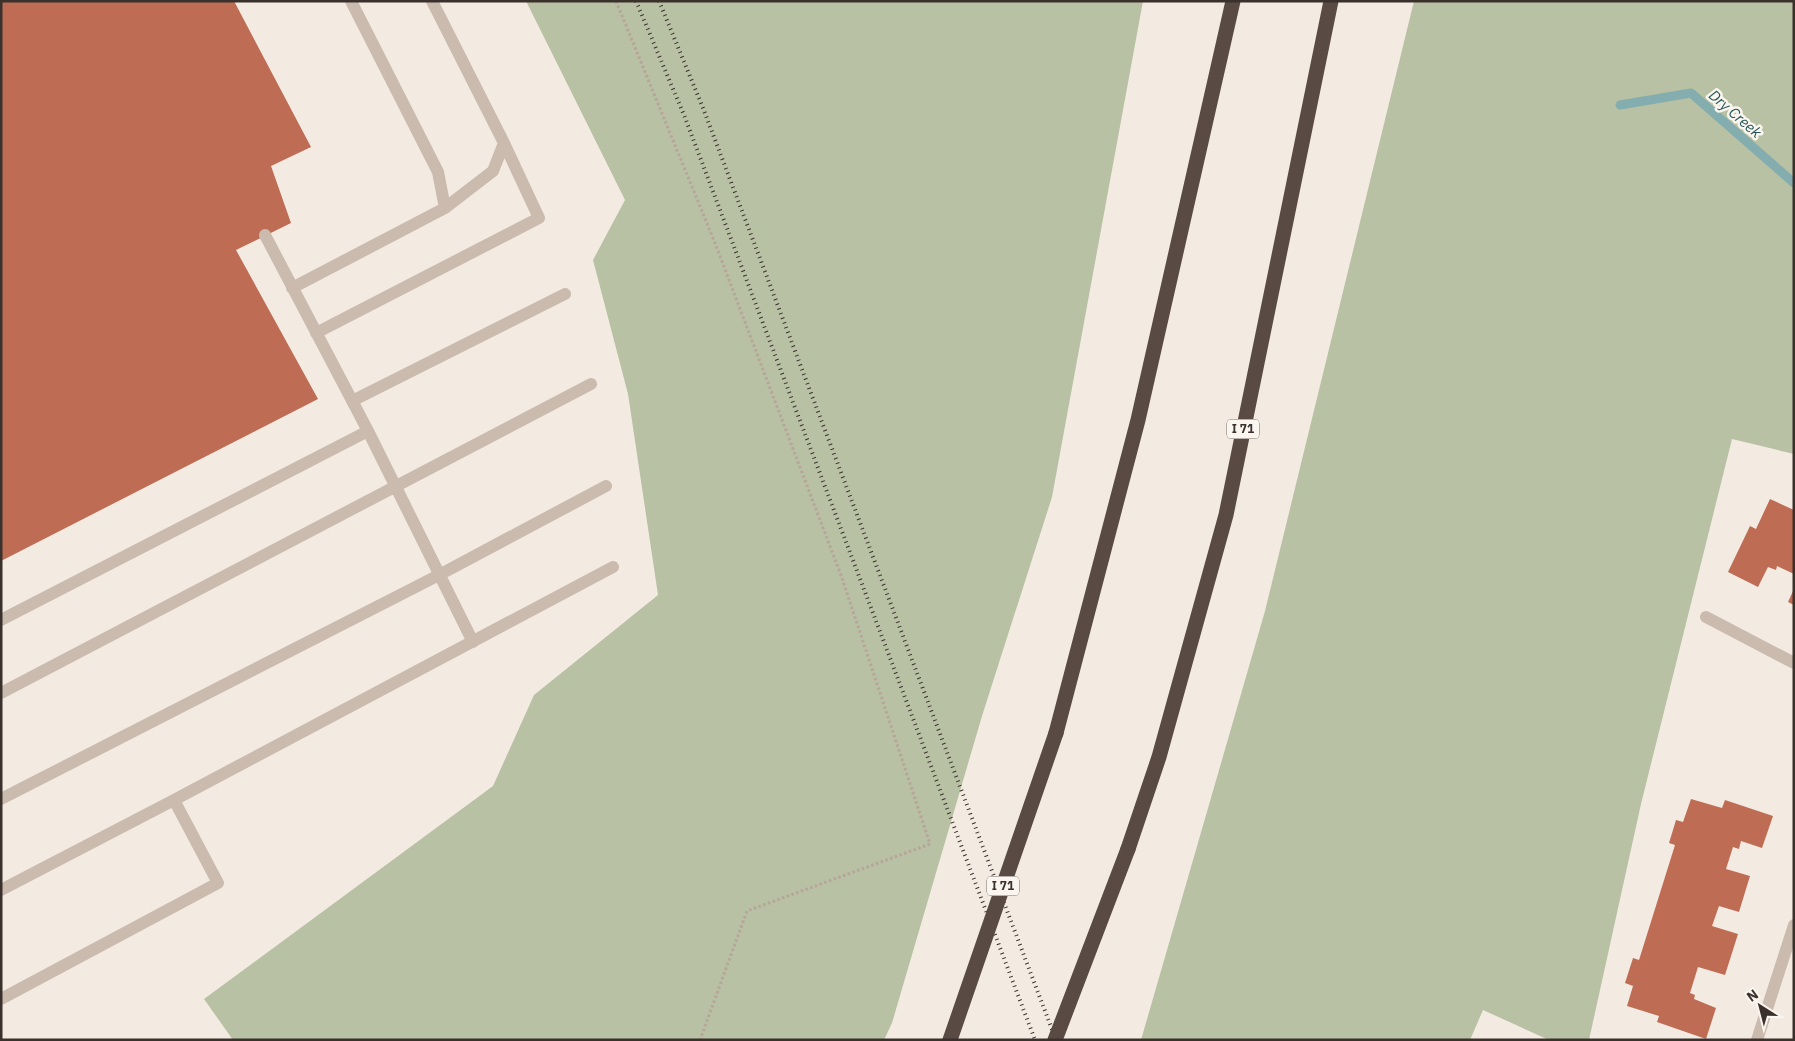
<svg xmlns="http://www.w3.org/2000/svg" width="1795" height="1041" font-family="'IBM Plex Sans',sans-serif">
<rect width="100%" height="100%" fill="#f3ebe2"/>
<path fill="#b8c1a3" d="M526 1H1143L1052 497 982 716 892 1023 884 1040H233L204 999 493 786 534 695 658 595 628 394 593 260 625 200Z
M1414 1H1794V454L1732 439 1641 804 1589 1040H1549L1483 1010 1470 1040H1141L1265 611Z"/>
<g fill="none" stroke-linecap="round" stroke-linejoin="round">
<path stroke="#83adae" stroke-width="9" d="M1620 105 1691 93 1794 183"/>
</g>
<path fill="#bf6c54" d="M1 1H234L311 147 271 166 291 223 236 250 318 399 1 561Z
M1770 499 1794 510V574L1777 566 1776 570 1768 567 1758 587 1728 572 1750 526 1756 529Z
M1794 589V605L1788 602Z
M1691 799 1722 808 1725 800 1773 816 1762 848 1741 841 1739 849 1733 847 1726 869 1750 876 1739 912 1719 906 1712 926 1738 934 1725 975 1698 967 1690 993 1695 995 1694 999 1716 1008 1706 1039 1657 1022 1659 1016 1627 1006 1633 986 1625 983 1633 958 1639 960 1675 845 1669 843 1676 820 1683 822Z"/>
<g fill="none" stroke-linecap="round" stroke-linejoin="round">
<path stroke="#b6a598" stroke-width="3" stroke-dasharray="2.5 2.5" stroke-linecap="butt" d="M616 1 715 243 842 578 930 844 747 911 700 1040"/>
<path stroke="#cbbbae" stroke-width="12" d="M432 1 504 143 493 171 445 208
M292 288 445 208 438 172 351 1
M316 333 539 218 504 143
M352 401 565 294
M368 431 473 642
M1706 617 1794 663
M1 620 368 431 265 235
M1 693 591 384
M1 799 439 575 606 486
M1 890 174 800
M1 999 218 883 174 800 613 567
M1757 1040 1794 925"/>
<path stroke="#5a4a44" stroke-width="15" d="M1056 733 1138 420 1233 1
M1128 849 1159 757 1226 515 1331 1"/>
<path stroke="#3a302c" stroke-width="4" stroke-dasharray="1 4" stroke-linecap="butt" d="M636 1 684 115 1035 1040
M659 1 703 108 1056 1040"/>
<path stroke="#5a4a44" stroke-width="15" d="M950 1040 1056 733
M1055 1040 1128 849"/>
</g>
<g text-anchor="middle" stroke-width="5" stroke-linejoin="round" paint-order="stroke">
<g fill="#faf5ef" stroke="#746b66" stroke-width="1">
<rect x="1227" y="419.5" width="32" height="19" rx="4"/>
<rect x="987" y="876.5" width="32" height="19" rx="4"/>
</g>
<g font-size="12" font-weight="bold" fill="#3a302c">
<text x="1243" y="433">I 71</text>
<text x="1003" y="890">I 71</text>
</g>
<g font-size="15" font-style="italic" fill="#245759" stroke="#faf5ef">
<text transform="translate(1735 114) rotate(41)" y="5">Dry Creek</text>
</g>
</g>
<rect width="1795" height="1041" fill="none" stroke="#3a302c" stroke-width="5"/>
<g transform="translate(1760 1006) rotate(324)" stroke="#faf5ef" stroke-width="4" paint-order="stroke">
<path d="M0-4L9 19L0 12L-9 19Z" fill="#3a302c"/>
<text y="-8" font-size="14" font-weight="bold" text-anchor="middle" fill="#3a302c">N</text>
</g>
</svg>
